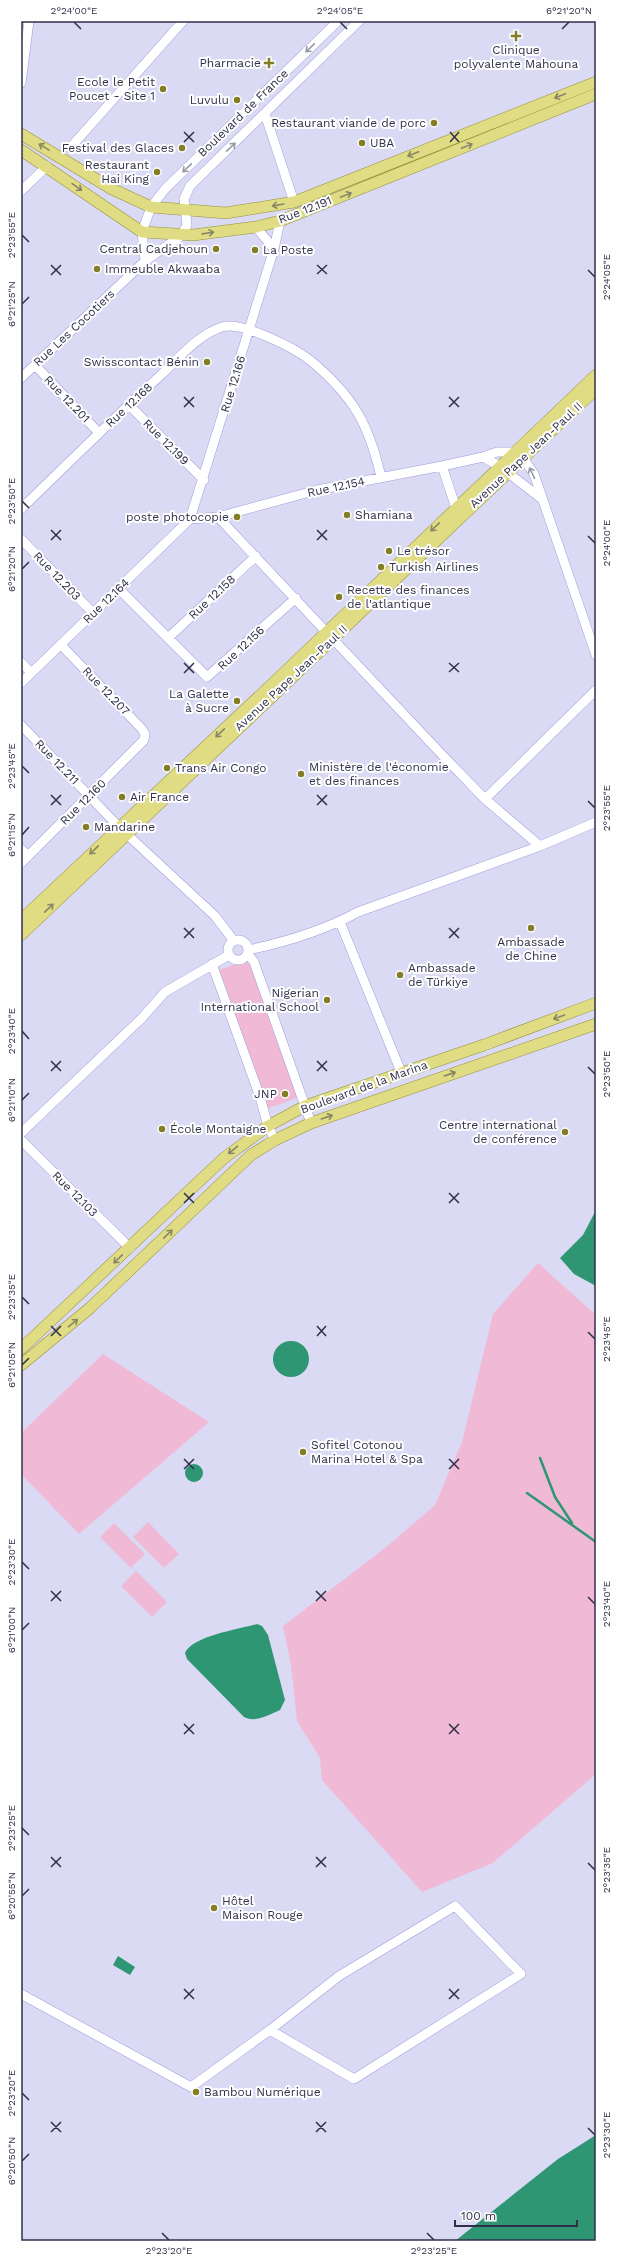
<svg xmlns="http://www.w3.org/2000/svg" width="617" height="2262" font-family="'Work Sans',sans-serif">
<rect width="100%" height="100%" fill="#dbdaf5"/>
<path fill="#f0b9d5" d="M250 959 297 1098 266 1109 219 970Z
M538 1263 596 1315V1774L493 1863 422 1892 322 1780 320 1758 297 1721 291 1665 283 1626 385 1548 435 1505 462 1442 493 1314Z
M103 1354 209 1422 79 1534 21 1474V1433Z
M148 1522 179 1554 164 1568 133 1537Z
M114 1523 145 1554 131 1568 100 1537Z
M136 1571 167 1602 152 1617 121 1586Z"/>
<path fill="#2f9673" d="M596 1210V1286L574 1274 560 1258 583 1235Z
M273 1359a18 18 0 1 1 36 0a18 18 0 1 1-36 0Z
M185 1473a9 9 0 1 1 18 0a9 9 0 1 1-18 0Z
M257 1624 262 1626 268 1635 285 1700 280 1710C268 1715 256 1723 244 1717L187 1659 185 1653C192 1636 240 1629 257 1624Z
M118 1956 135 1967 130 1975 113 1965Z
M596 2135V2241H455L558 2159Z"/>
<g fill="none" stroke-linecap="round" stroke-linejoin="round">
<path stroke="#2f9673" stroke-width="2.5" d="M540 1458 555 1497 572 1523
M527 1493 596 1542"/>
<g stroke="#9f9cdc" stroke-width="10">
<path id="minor" d="M21 83 29 21
M265 114 294 202
M70 148 183 21
M21 191 47 166
M256 227 274 249
M145 261 142 232 151 207 165 189 338 21
M35 365 99 433
M21 378 145 261 181 236 187 225 184 199 190 186 359 21
M129 405 204 480
M483 457 499 466 542 499
M442 466 456 508
M21 509C68 463 115 417 163 373 180 357 199 334 222 327 242 321 295 348 311 361 353 396 369 424 381 477
M218 517 447 760 485 799 540 846 596 822
M190 519 218 517 317 490 442 466 483 457 497 452H515L523 458 534 474 596 655
M21 539 93 613
M118 588 207 677 296 598
M168 638 256 556
M21 662 31 673
M21 683 190 519 274 249 280 221
M21 725 119 827 215 916 234 941
M485 799 596 690
M21 849 28 856
M21 863 144 740 145 734 142 729 61 645
M340 922 401 1072
M228 950a10 10 0 1 1 20 0a10 10 0 1 1-20 0Z
M248 950C286 942 323 931 358 912L540 846
M248 954 254 962 311 1123
M212 964 260 1097 268 1126 275 1140
M21 1133 142 1018 165 992 229 955
M21 1140 130 1248
M21 1994 191 2087 270 2030 339 1976 455 1906 521 1974 354 2079 270 2030"/>
</g>
<g stroke="#959039" stroke-width="12">
<path id="major" d="M21 134 112 189 151 207 226 213 294 202 596 82
M21 150 142 232 193 235 256 227 280 221 596 94
M21 920 268 688 596 375
M21 935 596 389
M21 1349 224 1158 268 1126 305 1106 484 1045 596 1003
M21 1365 90 1308 251 1155 275 1140 311 1123 596 1024"/>
</g>
<use href="#minor" stroke="#fff" stroke-width="9"/>
<use href="#major" stroke="#e0dc83" stroke-width="11"/>
</g>
<defs><path id="oneway-shaft" d="M-6 0H5M1.5-3L5.5 0L1.5 3" fill="none" stroke-width="1.6" stroke-linecap="round" stroke-linejoin="round"/></defs>
<g stroke="#9898a4">
<use href="#oneway-shaft" transform="translate(310 48) rotate(136)"/>
<use href="#oneway-shaft" transform="translate(231 147) rotate(-44)"/>
<use href="#oneway-shaft" transform="translate(187 168) rotate(136)"/>
<use href="#oneway-shaft" transform="translate(532 473) rotate(-115)"/>
</g>
<g stroke="#888666">
<use href="#oneway-shaft" transform="translate(560 96) rotate(159)"/>
<use href="#oneway-shaft" transform="translate(467 146) rotate(-22)"/>
<use href="#oneway-shaft" transform="translate(44 147) rotate(-149)"/>
<use href="#oneway-shaft" transform="translate(413 154) rotate(158)"/>
<use href="#oneway-shaft" transform="translate(77 187) rotate(35)"/>
<use href="#oneway-shaft" transform="translate(346 195) rotate(-22)"/>
<use href="#oneway-shaft" transform="translate(278 205) rotate(170)"/>
<use href="#oneway-shaft" transform="translate(208 233) rotate(-8)"/>
<use href="#oneway-shaft" transform="translate(435 527) rotate(136)"/>
<use href="#oneway-shaft" transform="translate(220 733) rotate(137)"/>
<use href="#oneway-shaft" transform="translate(94 850) rotate(136)"/>
<use href="#oneway-shaft" transform="translate(49 908) rotate(-44)"/>
<use href="#oneway-shaft" transform="translate(559 1017) rotate(160)"/>
<use href="#oneway-shaft" transform="translate(450 1074) rotate(-19)"/>
<use href="#oneway-shaft" transform="translate(327 1117) rotate(-19)"/>
<use href="#oneway-shaft" transform="translate(233 1150) rotate(140)"/>
<use href="#oneway-shaft" transform="translate(168 1234) rotate(-44)"/>
<use href="#oneway-shaft" transform="translate(118 1259) rotate(136)"/>
<use href="#oneway-shaft" transform="translate(73 1323) rotate(-39)"/>
</g>
<path fill="none" stroke="#31304a" stroke-width="1.5" d="M74 22 81 29M340 22 347 29M562 29 569 22M184 132 194 142M450 132 459 142M184 142 194 132M450 142 459 132M22 235 29 242M51 265 61 275M317 265 327 274M588 270 595 277M317 274 327 265M51 275 61 265M22 304 29 297M184 397 194 407M449 397 459 407M184 407 194 397M449 407 459 397M22 501 29 508M51 530 61 540M317 530 327 540M588 536 595 543M51 540 61 530M317 540 327 530M22 569 29 562M184 663 194 673M449 663 459 672M449 672 459 663M184 673 194 663M22 766 29 773M51 795 61 805M317 795 327 805M588 801 595 808M51 805 61 795M317 805 327 795M22 835 29 827M184 928 194 938M449 928 459 938M184 938 194 928M449 938 459 928M22 1031 29 1039M51 1061 61 1071M317 1061 327 1071M588 1067 595 1074M51 1071 61 1061M317 1071 327 1061M22 1100 29 1093M184 1193 194 1203M449 1193 459 1203M184 1203 194 1193M449 1203 459 1193M22 1297 29 1304M51 1326 61 1336M317 1326 326 1336M588 1332 595 1339M51 1336 61 1326M317 1336 326 1326M22 1365 29 1358M184 1459 194 1469M449 1459 459 1469M184 1469 194 1459M449 1469 459 1459M22 1562 29 1569M51 1591 61 1601M316 1591 326 1601M588 1597 595 1604M51 1601 61 1591M316 1601 326 1591M22 1630 29 1623M184 1724 194 1734M449 1724 459 1734M184 1734 194 1724M449 1734 459 1724M22 1828 29 1835M51 1857 61 1867M316 1857 326 1867M588 1863 595 1870M51 1867 61 1857M316 1867 326 1857M22 1896 29 1889M184 1989 194 1999M449 1989 459 1999M184 1999 194 1989M449 1999 459 1989M22 2093 29 2100M51 2122 61 2132M316 2122 326 2132M588 2128 595 2135M51 2132 61 2122M316 2132 326 2122M22 2161 29 2154M162 2233 169 2240M427 2233 434 2240"/>
<g fill="#837e25" stroke="#fefefe" stroke-width="1.5">
<path d="M514 30h4v4h4v4h-4v4h-4v-4h-4v-4h4z"/>
<path d="M267 57h4v4h4v4h-4v4h-4v-4h-4v-4h4z"/>
<circle cx="163" cy="89" r="4"/>
<circle cx="237" cy="100" r="4"/>
<circle cx="434" cy="123" r="4"/>
<circle cx="362" cy="143" r="4"/>
<circle cx="182" cy="148" r="4"/>
<circle cx="157" cy="172" r="4"/>
<circle cx="216" cy="249" r="4"/>
<circle cx="255" cy="250" r="4"/>
<circle cx="97" cy="269" r="4"/>
<circle cx="207" cy="362" r="4"/>
<circle cx="347" cy="515" r="4"/>
<circle cx="237" cy="517" r="4"/>
<circle cx="389" cy="551" r="4"/>
<circle cx="381" cy="567" r="4"/>
<circle cx="339" cy="597" r="4"/>
<circle cx="237" cy="701" r="4"/>
<circle cx="167" cy="768" r="4"/>
<circle cx="301" cy="774" r="4"/>
<circle cx="122" cy="797" r="4"/>
<circle cx="86" cy="827" r="4"/>
<circle cx="531" cy="928" r="4"/>
<circle cx="400" cy="975" r="4"/>
<circle cx="327" cy="1000" r="4"/>
<circle cx="285" cy="1094" r="4"/>
<circle cx="162" cy="1129" r="4"/>
<circle cx="565" cy="1132" r="4"/>
<circle cx="303" cy="1452" r="4"/>
<circle cx="214" cy="1908" r="4"/>
<circle cx="196" cy="2092" r="4"/>
</g>
<g text-anchor="middle" stroke-width="4" stroke-linejoin="round" paint-order="stroke">
<g font-size="12" fill="#31304a" stroke="#fefefe" text-anchor="start">
<text x="516" y="54" text-anchor="middle">Clinique<tspan x="516" dy="14">polyvalente Mahouna</tspan></text>
<text x="261" y="67" text-anchor="end">Pharmacie</text>
<text x="155" y="86" text-anchor="end">Ecole le Petit<tspan x="155" dy="14">Poucet - Site 1</tspan></text>
<text x="229" y="104" text-anchor="end">Luvulu</text>
<text x="426" y="127" text-anchor="end">Restaurant viande de porc</text>
<text x="370" y="147">UBA</text>
<text x="174" y="152" text-anchor="end">Festival des Glaces</text>
<text x="149" y="169" text-anchor="end">Restaurant<tspan x="149" dy="14">Hai King</tspan></text>
<text x="208" y="253" text-anchor="end">Central Cadjehoun</text>
<text x="263" y="254">La Poste</text>
<text x="105" y="273">Immeuble Akwaaba</text>
<text x="199" y="366" text-anchor="end">Swisscontact Bénin</text>
<text x="355" y="519">Shamiana</text>
<text x="229" y="521" text-anchor="end">poste photocopie</text>
<text x="397" y="555">Le trésor</text>
<text x="389" y="571">Turkish Airlines</text>
<text x="347" y="594">Recette des finances<tspan x="347" dy="14">de l'atlantique</tspan></text>
<text x="229" y="698" text-anchor="end">La Galette<tspan x="229" dy="14">à Sucre</tspan></text>
<text x="309" y="771">Ministère de l'économie<tspan x="309" dy="14">et des finances</tspan></text>
<text x="175" y="772">Trans Air Congo</text>
<text x="130" y="801">Air France</text>
<text x="94" y="831">Mandarine</text>
<text x="531" y="946" text-anchor="middle">Ambassade<tspan x="531" dy="14">de Chine</tspan></text>
<text x="408" y="972">Ambassade<tspan x="408" dy="14">de Türkiye</tspan></text>
<text x="319" y="997" text-anchor="end">Nigerian<tspan x="319" dy="14">International School</tspan></text>
<text x="277" y="1098" text-anchor="end">JNP</text>
<text x="557" y="1129" text-anchor="end">Centre international<tspan x="557" dy="14">de conférence</tspan></text>
<text x="170" y="1133">École Montaigne</text>
<text x="311" y="1449">Sofitel Cotonou<tspan x="311" dy="14">Marina Hotel &amp; Spa</tspan></text>
<text x="222" y="1905">Hôtel<tspan x="222" dy="14">Maison Rouge</tspan></text>
<text x="204" y="2096">Bambou Numérique</text>
</g>
<g font-size="12" fill="#31304a" stroke="#fefefe">
<text transform="translate(243 113) rotate(-44)" y="4">Boulevard de France</text>
<text transform="translate(305 210) rotate(-21)" y="4">Rue 12.191</text>
<text transform="translate(74 328) rotate(-43)" y="4">Rue Les Cocotiers</text>
<text transform="translate(233 384) rotate(-73)" y="4">Rue 12.166</text>
<text transform="translate(67 399) rotate(46)" y="4">Rue 12.201</text>
<text transform="translate(129 405) rotate(-43)" y="4">Rue 12.168</text>
<text transform="translate(166 442) rotate(45)" y="4">Rue 12.199</text>
<text transform="translate(526 455) rotate(-43)" y="4">Avenue Pape Jean-Paul II</text>
<text transform="translate(336 487) rotate(-12)" y="4">Rue 12.154</text>
<text transform="translate(57 576) rotate(46)" y="4">Rue 12.203</text>
<text transform="translate(212 597) rotate(-43)" y="4">Rue 12.158</text>
<text transform="translate(106 601) rotate(-44)" y="4">Rue 12.164</text>
<text transform="translate(241 648) rotate(-43)" y="4">Rue 12.156</text>
<text transform="translate(291 678) rotate(-43)" y="4">Avenue Pape Jean-Paul II</text>
<text transform="translate(106 691) rotate(46)" y="4">Rue 12.207</text>
<text transform="translate(57 762) rotate(46)" y="4">Rue 12.211</text>
<text transform="translate(83 802) rotate(-45)" y="4">Rue 12.160</text>
<text transform="translate(364 1087) rotate(-20)" y="4">Boulevard de la Marina</text>
<text transform="translate(75 1194) rotate(45)" y="4">Rue 12.103</text>
</g>
</g>
<rect width="617" height="2262" fill="none" stroke="#fefefe" stroke-width="44"/>
<path d="M455 2220v6h122v-6" fill="none" stroke="#31304a" stroke-width="2"/>
<text x="461" y="2220" font-size="12" fill="#31304a" stroke="#fefefe" stroke-width="3" paint-order="stroke">100 m</text>
<rect x="22" y="22" width="573" height="2218" fill="none" stroke="#31304a" stroke-width="1.5"/>
<g font-size="10" text-anchor="middle" fill="#31304a">
<text x="74" y="14">2°24'00"E</text>
<text x="340" y="14">2°24'05"E</text>
<text x="569" y="14">6°21'20"N</text>
<text transform="translate(11 235) rotate(-90)" y="4">2°23'55"E</text>
<text transform="translate(606 277) rotate(-90)" y="4">2°24'05"E</text>
<text transform="translate(11 304) rotate(-90)" y="4">6°21'25"N</text>
<text transform="translate(11 501) rotate(-90)" y="4">2°23'50"E</text>
<text transform="translate(606 543) rotate(-90)" y="4">2°24'00"E</text>
<text transform="translate(11 569) rotate(-90)" y="4">6°21'20"N</text>
<text transform="translate(11 766) rotate(-90)" y="4">2°23'45"E</text>
<text transform="translate(606 808) rotate(-90)" y="4">2°23'55"E</text>
<text transform="translate(11 835) rotate(-90)" y="4">6°21'15"N</text>
<text transform="translate(11 1031) rotate(-90)" y="4">2°23'40"E</text>
<text transform="translate(606 1074) rotate(-90)" y="4">2°23'50"E</text>
<text transform="translate(11 1100) rotate(-90)" y="4">6°21'10"N</text>
<text transform="translate(11 1297) rotate(-90)" y="4">2°23'35"E</text>
<text transform="translate(606 1339) rotate(-90)" y="4">2°23'45"E</text>
<text transform="translate(11 1365) rotate(-90)" y="4">6°21'05"N</text>
<text transform="translate(11 1562) rotate(-90)" y="4">2°23'30"E</text>
<text transform="translate(606 1604) rotate(-90)" y="4">2°23'40"E</text>
<text transform="translate(11 1630) rotate(-90)" y="4">6°21'00"N</text>
<text transform="translate(11 1828) rotate(-90)" y="4">2°23'25"E</text>
<text transform="translate(606 1870) rotate(-90)" y="4">2°23'35"E</text>
<text transform="translate(11 1896) rotate(-90)" y="4">6°20'55"N</text>
<text transform="translate(11 2093) rotate(-90)" y="4">2°23'20"E</text>
<text transform="translate(606 2135) rotate(-90)" y="4">2°23'30"E</text>
<text transform="translate(11 2161) rotate(-90)" y="4">6°20'50"N</text>
<text x="169" y="2254">2°23'20"E</text>
<text x="434" y="2254">2°23'25"E</text>
</g>
</svg>
